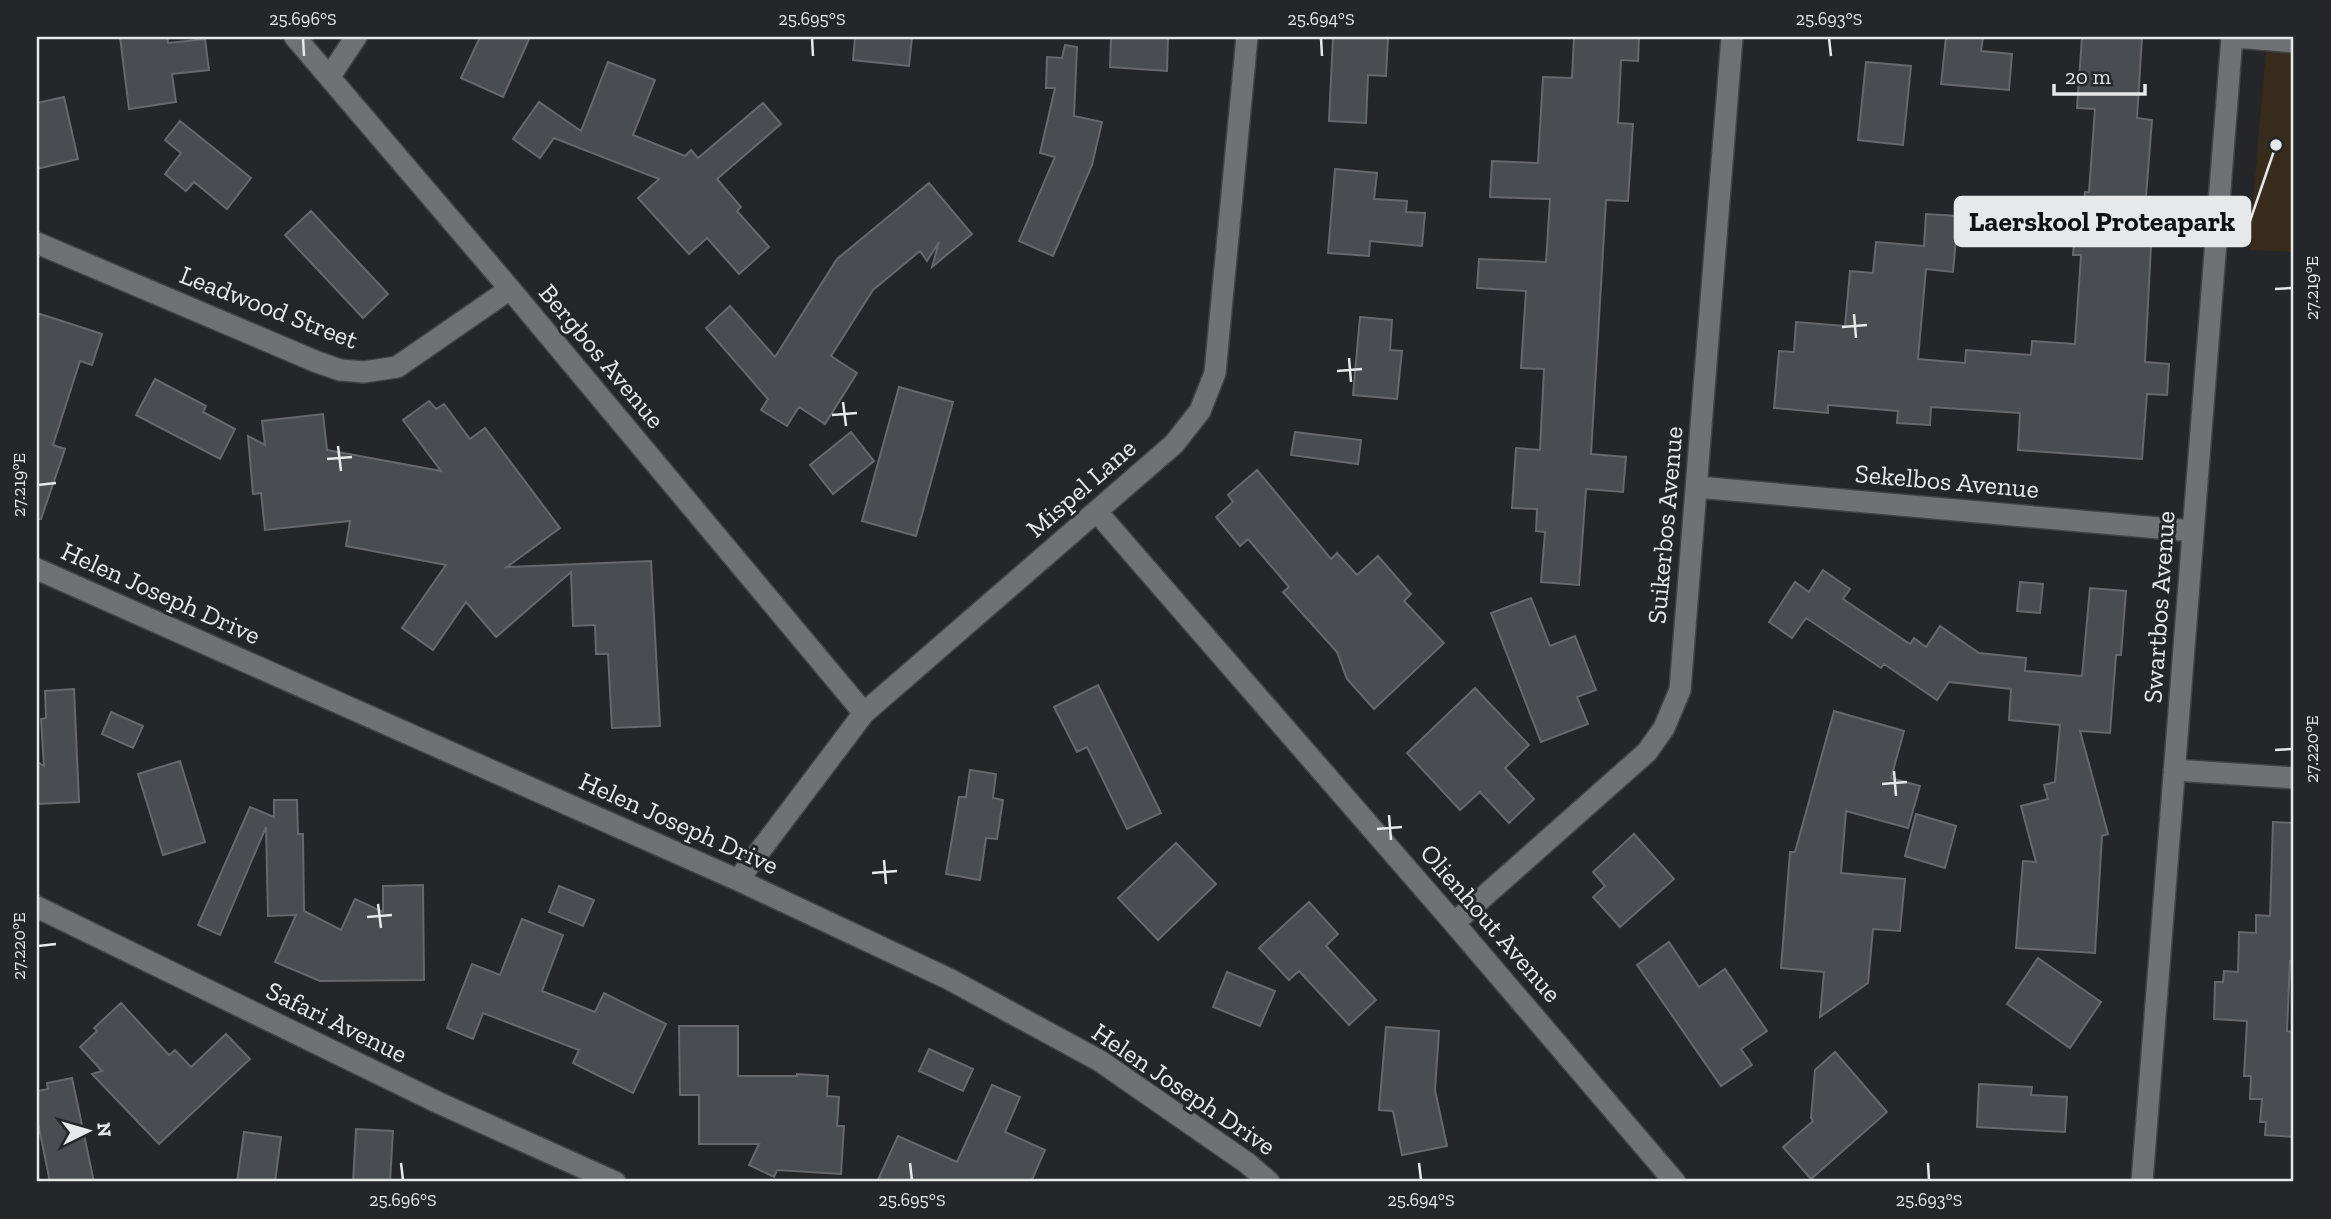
<svg xmlns="http://www.w3.org/2000/svg" width="2331" height="1219" font-family="'Zilla Slab',serif">
<rect width="100%" height="100%" fill="#242629"/>
<path fill="#372b1c" d="M2267 37H2294V252L2249 250Z"/>
<path fill="#494c50" stroke="#66686d" stroke-width="2" d="M120 37H167L168 43 205 39 209 70 172 74 176 102 129 109Z
M480 37H530L503 97 461 78Z
M855 37H912L909 66 853 60Z
M1111 37H1168L1167 71 1110 67Z
M1333 37H1388L1386 76 1368 75 1366 123 1329 121Z
M1574 37H1639L1638 61 1621 60 1618 123 1633 124 1628 201 1606 200 1591 454 1626 457 1623 492 1586 489 1579 585 1541 582 1545 532 1536 531 1537 509 1512 508 1516 448 1540 450 1544 369 1521 368 1526 291 1477 288 1479 259 1546 262 1550 199 1490 197 1492 161 1538 163 1543 77 1572 78Z
M1946 37H1983L1981 51 2012 54 2009 90 1941 84Z
M2082 37H2142L2137 118 2152 120 2146 197 2162 198 2159 227 2152 226 2145 362 2169 364 2167 395 2147 394 2142 459 2018 450 2020 413 1931 407 1930 425 1897 423 1898 411 1828 405V413L1774 408 1779 351 1794 352 1796 322 1845 326 1850 271 1873 273 1876 242 1924 246 1926 214 1958 216 1953 272 1926 269 1918 359 1965 363 1966 350 2031 355 2032 341 2075 344 2081 255H2073L2077 204H2084L2085 192H2089L2095 109 2077 108Z
M1065 45 1077 47 1074 116 1102 122 1092 165 1053 256 1019 241 1055 157 1040 153 1055 88H1046L1047 57 1062 58Z
M608 62 655 80 633 135 685 156 691 150 698 158 763 103 781 124 717 179 741 207 737 211 769 247 739 274 707 238 689 254 638 198 659 179 554 138 540 158 513 139 539 102 581 131Z
M1866 62 1911 66 1903 145 1858 140Z
M64 97 78 159 37 169V103Z
M180 121 251 178 227 209 194 182 186 191 165 174 181 153 165 140Z
M1335 169 1377 173 1374 199 1407 201 1406 212 1425 213 1422 246 1370 241 1369 256 1328 253Z
M929 183 972 234 932 267 939 242 927 261 920 251 873 290 831 356 857 373 825 424 799 407 787 426 761 410 768 399 706 328 730 306 775 357 837 259Z
M311 211 388 294 363 318 285 235Z
M37 313 102 334 92 365 80 361 53 445 65 449 41 519H37Z
M1360 317 1392 320 1390 350 1402 351 1397 399 1353 395Z
M155 379 206 406 203 412 235 429 220 459 136 415Z
M899 387 953 402 916 536 862 521Z
M429 401 436 409 444 404 470 439 485 428 560 528 507 567 651 561 660 726 612 728 608 654H596L595 625 573 626 571 572 496 637 466 602 433 650 402 628 446 565 346 546 350 521 265 530 261 493 253 494 248 436 265 445 262 421 323 414 327 450 441 471 403 420Z
M851 432 874 461 833 494 810 465Z
M1295 432 1361 440 1358 464 1291 455Z
M1257 470 1331 559 1337 553 1357 575 1378 556 1411 594 1404 601 1444 643 1374 709 1347 679 1337 652 1283 592 1289 587 1248 539 1240 546 1216 517 1233 502 1228 495Z
M1823 570 1850 589 1843 599 1910 644 1914 638 1926 647 1940 626 1979 653 2026 658 2025 671 2082 676 2090 588 2126 591 2121 655H2116L2110 733 2080 731 2108 834 2102 836 2095 953 2016 948 2023 861 2036 862 2021 806 2048 799 2044 785 2055 782 2060 725 2009 720 2011 689 1949 682 1937 700 1884 664 1881 668 1806 618 1792 638 1769 622 1795 582 1809 592Z
M2020 582 2043 584 2040 613 2017 611Z
M1531 598 1550 646 1575 636 1596 690 1577 697 1588 724 1541 742 1491 613Z
M1098 685 1161 813 1127 829 1087 747 1077 752 1054 707Z
M1475 688 1529 745 1505 768 1534 799 1509 823 1480 792 1460 810 1407 753Z
M74 689 79 802 37 804V762L44 766 41 719 46 718 45 691Z
M1834 711 1904 731 1891 778 1920 786 1908 828 1846 811 1841 873 1905 879 1900 931 1873 929 1868 983 1820 1017 1824 972 1781 968 1790 852H1795Z
M111 712 143 726 133 748 102 734Z
M180 761 205 842 163 855 138 774Z
M970 770 996 774 993 798 1003 800 997 839 986 838 980 880 946 874 959 797H966Z
M274 800H297L298 834H303L304 911 341 930 355 899 383 912V886L423 885 424 980 320 981 275 962 296 915 268 916 266 827 220 935 198 925 250 807 274 817Z
M1916 814 1956 826 1945 868 1905 856Z
M2273 822 2294 823V961H2290L2287 1031 2294 1032V1137L2265 1135 2266 1122H2260L2262 1099H2250L2251 1076H2244L2247 1021 2214 1019 2215 982H2223L2224 971 2238 972 2239 932 2256 933V915L2270 916Z
M1634 834 1674 879 1620 927 1593 897 1605 886 1593 872Z
M1176 843 1216 884 1158 940 1118 898Z
M559 886 594 900 583 926 549 912Z
M1309 902 1338 934 1326 946 1376 1000 1349 1025 1299 971 1289 980 1259 948Z
M522 919 563 935 542 991 595 1012 604 993 666 1024 633 1093 573 1063 579 1050 483 1013 473 1039 447 1028 472 964 500 975Z
M1669 942 1699 987 1725 969 1767 1031 1741 1049 1752 1065 1721 1086 1637 965Z
M2038 958 2101 1002 2070 1048 2007 1004Z
M1227 972 1275 991 1260 1026 1213 1007Z
M121 1003 169 1055 175 1050 191 1067 226 1034 250 1059 159 1144 92 1074 102 1071 80 1047 97 1031 94 1028Z
M679 1026H738V1076H797V1074L828 1076 827 1096 839 1097 837 1126H844L841 1174 777 1170 774 1177 749 1165 759 1144H699V1095H680Z
M1386 1027 1439 1031 1435 1090 1447 1146 1402 1155 1393 1111 1379 1110Z
M929 1049 973 1069 963 1091 919 1071Z
M1835 1052 1887 1112 1811 1179 1783 1147 1813 1121 1811 1118 1815 1070Z
M72 1078 94 1182H50L37 1118V1091L48 1089 47 1083Z
M1979 1084 2032 1087 2031 1095 2067 1097 2065 1132 1977 1127Z
M992 1085 1020 1097 1005 1132 1045 1150 1031 1182H877L898 1136 957 1162Z
M356 1129 393 1131 390 1182H353Z
M244 1132 281 1137 275 1182H237Z"/>
<g fill="none" stroke-linecap="round" stroke-linejoin="round">
<g stroke="#414346" stroke-width="24">
<path id="minor" d="M295 37 510 289 864 713
M2236 37 2294 42
M330 76 356 37
M37 243 317 362 340 370 364 372 397 367 510 289
M1697 487 2193 531
M1097 512 1454 923 1675 1182
M37 569 738 880 949 979 1100 1061 1247 1163 1269 1182
M2174 770 2294 778
M738 880 864 713 1174 444 1200 411 1215 373 1247 37
M37 907 439 1103 615 1182
M1454 923 1647 752 1664 728 1680 690 1732 37
M2142 1182 2232 37"/>
</g>
<use href="#minor" stroke="#6f7175" stroke-width="21"/>
</g>
<path fill="none" stroke="#e6e8ea" stroke-width="2.5" d="M303 38 304 56M812 38 813 56M1321 38 1322 56M1829 38 1831 56M2275 289 2292 288M1854 314 1856 338M1842 327 1867 325M1349 358 1351 382M1337 371 1362 369M843 402 846 426M832 415 857 413M338 446 341 471M327 459 352 457M38 485 56 483M2275 750 2292 749M1894 771 1896 796M1882 784 1907 782M1389 815 1391 840M1377 829 1402 827M884 860 886 884M872 873 897 871M378 904 381 928M367 917 392 915M38 946 56 944M401 1163 403 1180M910 1163 912 1180M1419 1163 1421 1180M1928 1163 1929 1180"/>
<g text-anchor="middle" stroke-width="6" stroke-linejoin="round" paint-order="stroke">
<g font-size="26" fill="#e6e8ea" stroke="#242629">
<text transform="translate(269 307) rotate(21)" y="9">Leadwood Street</text>
<text transform="translate(602 356) rotate(50)" y="9">Bergbos Avenue</text>
<text transform="translate(1947 481) rotate(5)" y="9">Sekelbos Avenue</text>
<text transform="translate(1081 488) rotate(-41)" y="9">Mispel Lane</text>
<text transform="translate(1665 525) rotate(-85)" y="9">Suikerbos Avenue</text>
<text transform="translate(161 593) rotate(24)" y="9">Helen Joseph Drive</text>
<text transform="translate(2159 607) rotate(-86)" y="9">Swartbos Avenue</text>
<text transform="translate(679 823) rotate(24)" y="9">Helen Joseph Drive</text>
<text transform="translate(1491 923) rotate(49)" y="9">Olienhout Avenue</text>
<text transform="translate(337 1022) rotate(26)" y="9">Safari Avenue</text>
<text transform="translate(1184 1089) rotate(34)" y="9">Helen Joseph Drive</text>
</g>
</g>
<path fill="none" stroke="#e6e8ea" stroke-width="2.5" d="M2276 145L2250 221"/>
<circle fill="#e6e8ea" stroke="#242629" stroke-width="2.5" cx="2276" cy="145" r="7"/>
<rect fill="#e6e8ea" stroke="#e6e8ea" stroke-width="2.5" x="1955" y="197" width="295" height="49" rx="7"/>
<g font-size="28" text-anchor="middle" font-weight="bold" fill="#111">
<text x="2102" y="231">Laerskool Proteapark</text>
</g>
<rect width="2331" height="1219" fill="none" stroke="#242629" stroke-width="77"/>
<g transform="translate(88 1131) rotate(85)" stroke="#242629" stroke-width="5" paint-order="stroke">
<path d="M0-5L12 26L0 18L-12 26Z" fill="#e6e8ea"/>
<text y="-10" font-size="19" font-weight="bold" text-anchor="middle" fill="#e6e8ea">N</text>
</g>
<path d="M2054 84v10h91v-10" fill="none" stroke="#e6e8ea" stroke-width="3.5"/>
<text x="2065" y="84" font-size="21" fill="#e6e8ea" stroke="#242629" stroke-width="5" paint-order="stroke">20 m</text>
<rect x="38" y="38" width="2254" height="1142" fill="none" stroke="#e6e8ea" stroke-width="2.5"/>
<g font-size="18" text-anchor="middle" fill="#e6e8ea">
<text x="303" y="25">25.696°S</text>
<text x="812" y="25">25.695°S</text>
<text x="1321" y="25">25.694°S</text>
<text x="1829" y="25">25.693°S</text>
<text transform="translate(2312 288) rotate(-90)" y="6">27.219°E</text>
<text transform="translate(19 485) rotate(-90)" y="6">27.219°E</text>
<text transform="translate(2312 749) rotate(-90)" y="6">27.220°E</text>
<text transform="translate(19 946) rotate(-90)" y="6">27.220°E</text>
<text x="403" y="1206">25.696°S</text>
<text x="912" y="1206">25.695°S</text>
<text x="1421" y="1206">25.694°S</text>
<text x="1929" y="1206">25.693°S</text>
</g>
</svg>
